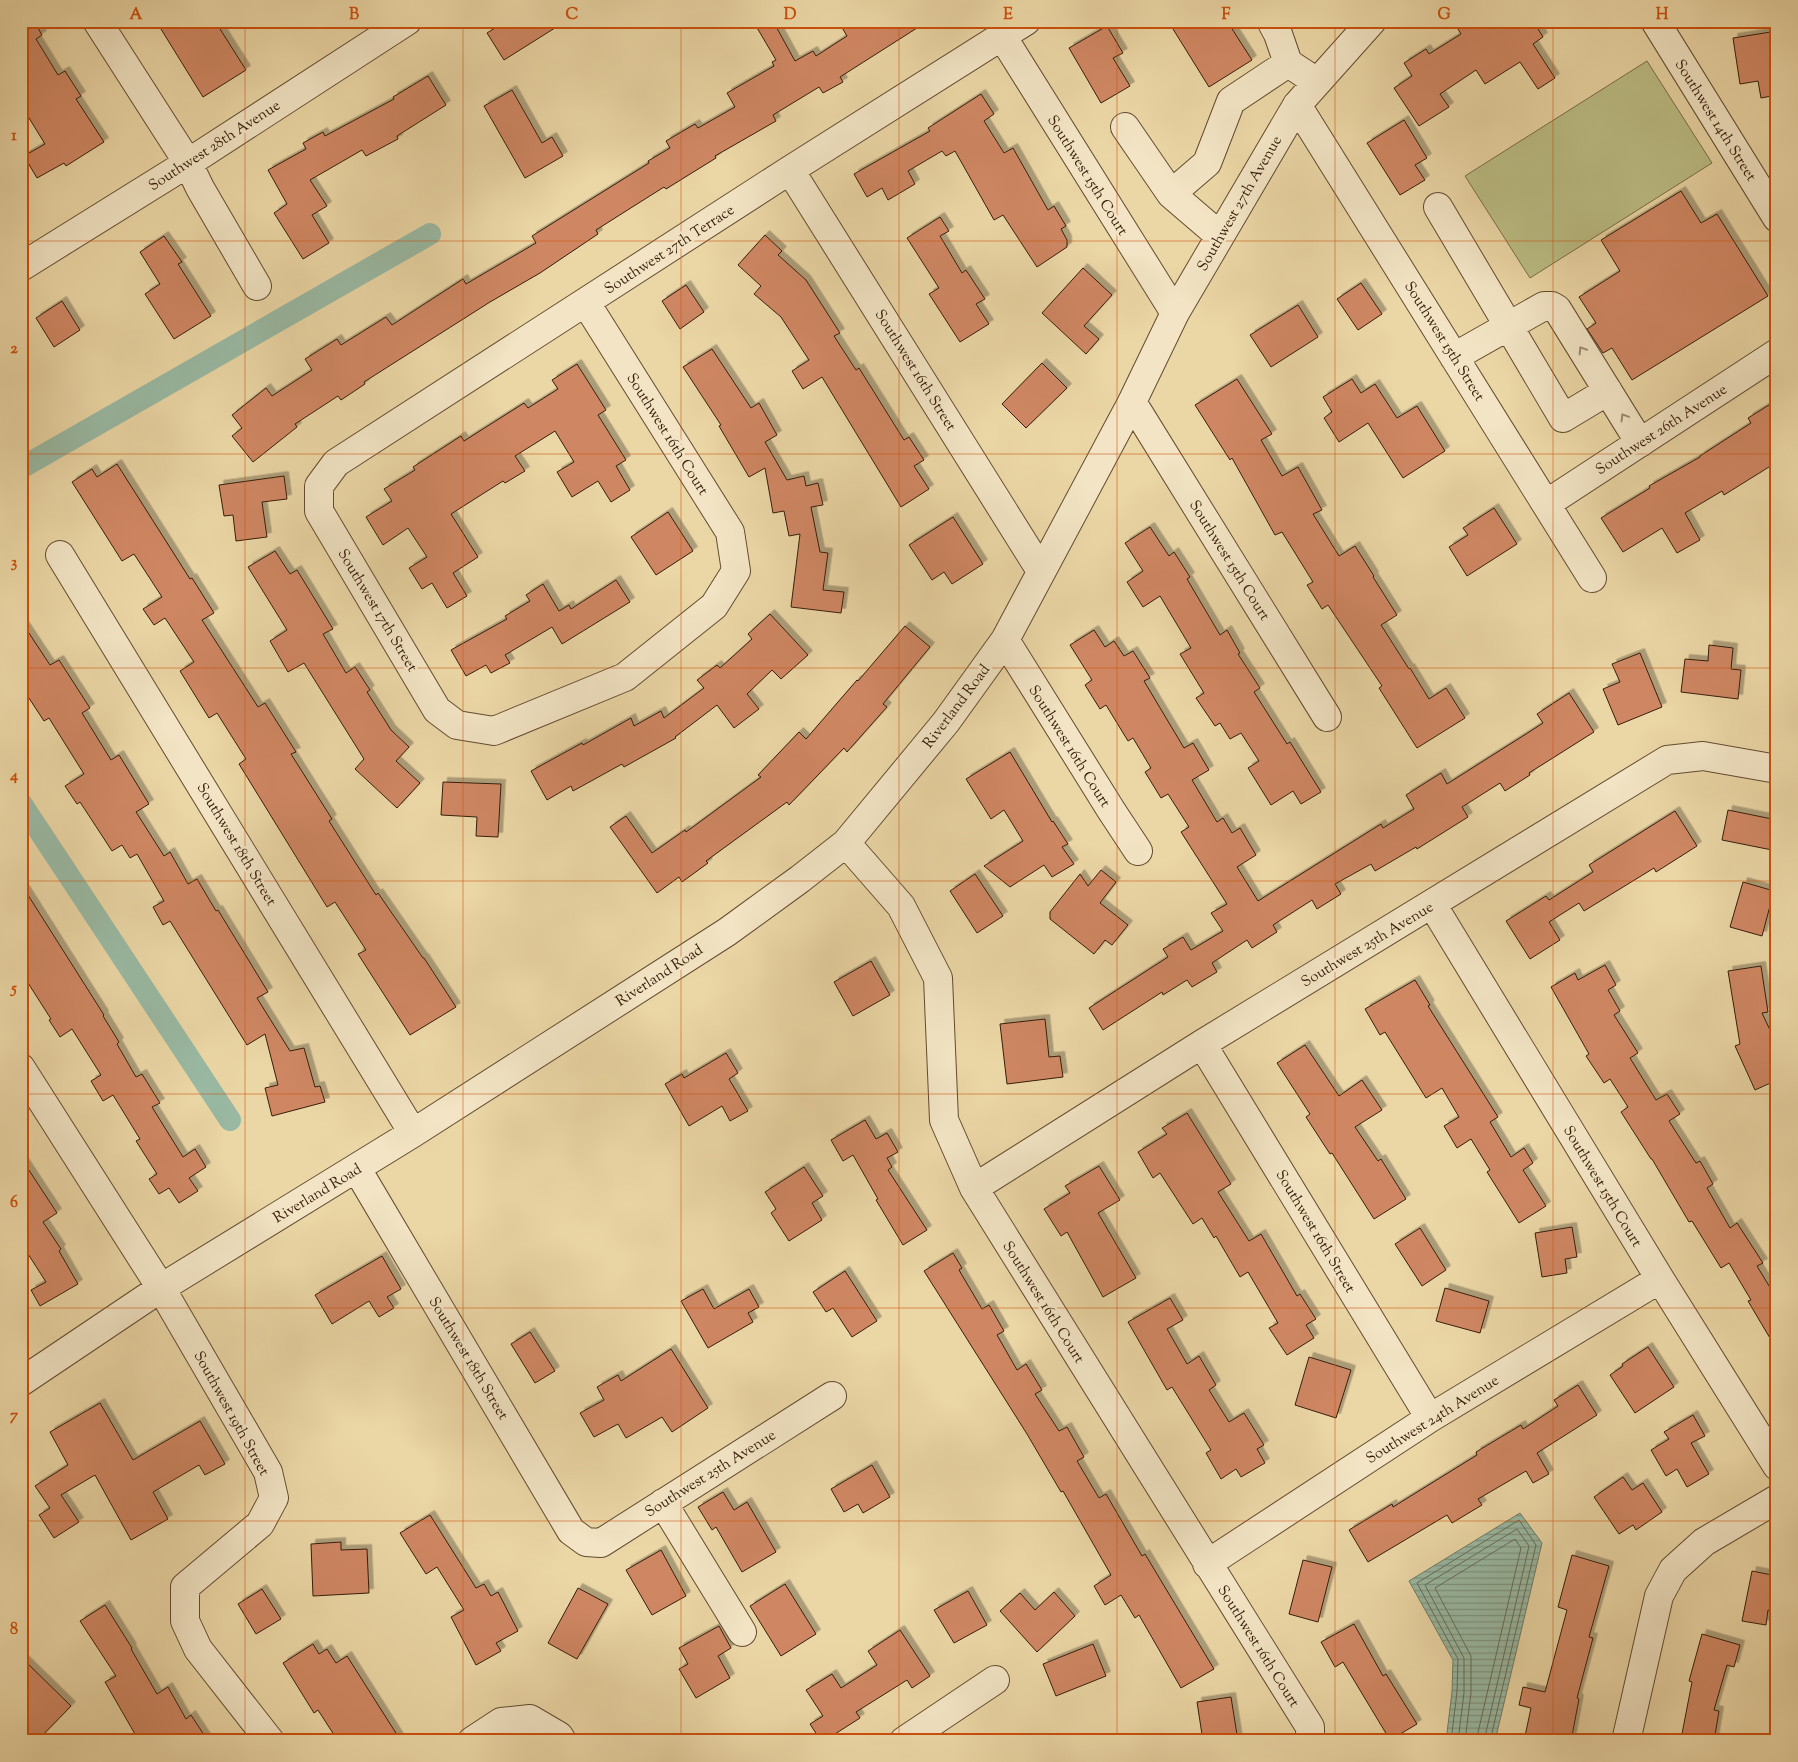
<svg xmlns="http://www.w3.org/2000/svg" width="1798" height="1762" font-family="'Sorts Mill Goudy',serif">
<defs>
<pattern id="water-rules" width="6" height="5" patternUnits="userSpaceOnUse" patternTransform="scale(1.25)"><rect width="6" height="5" fill="#99b9a3"/><path d="M0 2.5h6" fill="none" stroke="#7e9683"/></pattern>
<filter id="shadow"><feDropShadow dx="4.5" dy="-4.5" stdDeviation="0" flood-color="#0004"/></filter>
</defs>
<rect width="100%" height="100%" fill="#ebd6a5"/>
<filter id="stains"><feTurbulence type="fractalNoise" baseFrequency=".004" numOctaves="4"/><feColorMatrix values="0 0 0 0 .2 0 0 0 0 .09 0 0 0 0 .02 0 0 0 .5 -.17"/></filter>
<radialGradient id="worn" r=".72"><stop offset=".6" stop-color="#630" stop-opacity="0"/><stop offset="1" stop-color="#630" stop-opacity=".3"/></radialGradient>
<path fill="#bbbd84" stroke="#786d47" d="M1647 61 1712 163 1530 278 1465 176Z"/>
<path fill="url(#water-rules)" stroke="#717b66" d="M1520 1513 1542 1543 1495 1741H1446L1452 1692 1453 1660 1409 1581Z"/>
<g fill="none" stroke-linecap="round" stroke-linejoin="round">
<path stroke="#686b56" stroke-width="1" d="M1451 1741 1457 1692 1458 1659 1417 1583 1519 1520 1536 1545 1490 1741
M1458 1741 1464 1693V1658L1425 1585 1517 1529 1529 1546 1484 1741
M1465 1741 1471 1693V1656L1435 1588 1515 1539 1521 1548 1476 1741"/>
<path stroke="#99b9a3" stroke-width="22" d="M21 468 430 234
M21 803 230 1120"/>
</g>
<path fill="#cf8764" stroke="#361d0a" filter="url(#shadow)" d="M21 21H34L42 35 36 39 58 75 65 71 81 96 76 99 104 142 66 166 64 163 37 178 24 156 45 144 21 105Z
M156 21H215L246 70 203 97Z
M506 21H566L504 60 487 33Z
M753 21H773L795 61 813 51 816 56 847 36 838 21H928L840 77 843 82 823 93 819 87 773 115 776 121 715 156 716 158 666 189 664 187 596 230 598 234 540 273 490 302 364 382 365 384 341 400 338 396 295 424 297 427 253 462 232 436 242 428 232 415 266 388 272 396 312 370 305 359 337 339 341 345 386 317 392 325 463 279 466 284 536 243 532 236 649 163 648 161 670 148 666 141 695 124 698 128 735 107 727 93 774 66 772 62 776 60Z
M1168 21H1227L1252 60 1209 87Z
M1453 21H1533L1543 37 1533 44 1555 78 1538 89 1520 62 1485 84 1476 70 1440 94 1449 107 1419 126 1394 88 1412 76 1404 63 1426 49 1429 54 1461 34Z
M1107 26 1123 53 1113 58 1130 86 1101 103 1069 48Z
M1777 31V95L1761 98 1758 81 1740 84 1733 38Z
M428 76 446 105 397 136 398 139 366 156 362 150 310 180 327 206 312 215 329 243 303 259 274 213 287 204 268 170 306 149 303 143 323 132 325 136 394 99 393 97Z
M512 90 542 143 552 137 563 156 525 178 484 106Z
M981 94 994 114 984 121 1004 153 1013 148 1048 210 1054 206 1066 226 1061 229 1067 240V247L1037 267 1003 215 994 220 955 151 946 156 942 151 908 171 915 184 888 200 882 188 867 197 854 174 930 131 928 128Z
M1404 120 1427 158 1415 165 1425 180 1400 195 1367 143Z
M1681 191 1701 223 1717 214 1768 296 1632 380 1612 348 1603 353 1587 329 1596 323 1579 297 1620 271 1601 240Z
M940 217 949 231 940 236 962 273 966 270 985 299 976 304 989 324 960 342 929 294 939 288 907 238Z
M765 235 782 251 778 255 806 280 840 333 834 336 856 370 859 368 904 440 909 437 924 460 914 466 929 489 901 507 822 377 803 389 792 371 809 360 781 317 754 294 761 286 738 265Z
M164 236 182 262 178 264 211 316 174 339 145 294 160 284 140 252Z
M1083 268 1112 295 1084 326 1099 339 1086 354 1042 313Z
M1361 283 1382 314 1358 330 1337 299Z
M686 285 704 312 680 329 662 301Z
M62 301 80 330 54 347 36 318Z
M1298 305 1318 337 1271 367 1250 335Z
M712 349 751 408 759 403 777 435 765 442 787 480 804 476 806 486 818 483 823 505 811 507 820 552 828 553 823 590 844 592 841 613 791 607 800 534 789 536 784 511 773 513 765 468 749 477 719 426 721 425 683 367Z
M1042 363 1067 388 1026 428 1002 404Z
M577 364 606 410 598 415 626 460 616 466 630 490 611 502 598 481 572 497 557 472 574 462 555 431 515 456 525 471 505 483 503 481 451 514 478 557 453 573 467 596 447 608 432 583 422 589 409 568 427 557 408 528 383 545 366 517 392 501 384 489 415 470 413 467 461 436 464 441 524 403 528 408 558 389 552 380Z
M1237 379 1272 434 1261 440 1282 476 1298 467 1322 510 1313 514 1339 556 1355 546 1374 576 1373 577 1397 615 1381 625 1409 669 1410 668 1429 699 1446 688 1465 718 1417 748 1379 688 1382 686 1328 605 1322 609 1307 585 1313 582 1282 532 1275 535 1232 458 1230 460 1195 405Z
M1352 379 1361 393 1375 384 1397 418 1417 406 1445 451 1403 478 1368 423 1339 442 1324 418 1332 412 1323 397Z
M1777 400V462L1724 495 1722 491 1685 513 1700 540 1677 553 1662 528 1623 552 1601 518 1650 488 1649 486 1700 457V456L1751 423 1748 418Z
M117 464 190 579 192 578 214 613 202 620 258 707 265 703 296 752 291 754 332 819 329 821 376 895 378 893 423 958H424L456 1007 410 1035 358 954 366 950 335 902 327 907 239 764 246 759 217 713 209 718 180 671 194 662 165 618 154 625 143 609 162 597 134 554 122 561 72 482 92 469 97 477Z
M284 476 287 499 262 502 267 537 236 541 233 515 224 516 219 485Z
M1494 508 1517 544 1467 576 1449 547 1468 535 1463 528Z
M668 512 693 551 656 575 631 537Z
M953 517 983 564 952 584 944 572 932 580 909 545Z
M1150 527 1169 556 1174 552 1190 577 1187 579 1220 635 1227 630 1240 653 1238 654 1260 688 1254 692 1287 744 1290 742 1321 792 1301 804 1293 791 1271 805 1248 768 1259 761 1241 733 1230 739 1220 723 1215 726 1196 698 1204 693 1180 654 1191 648 1160 596 1143 607 1127 582 1143 571 1125 543Z
M275 551 290 574 297 570 333 629 323 634 346 673 355 667 370 690 367 692 391 730 409 747 396 761 420 783 397 808 355 769 364 759 304 663 288 672 270 641 287 630 248 567Z
M616 580 630 602 562 644 552 627 505 655 510 663 491 673 486 665 466 676 451 650 507 619 505 616 530 601 526 595 543 584 559 611 569 605 571 609Z
M770 614 808 655 781 679 772 670 747 694 759 709 734 728 717 705 675 737 676 738 624 767 622 764 573 791 571 786 547 800 531 771 582 743 583 745 631 718 634 726 661 711 664 718 704 688 697 680 717 665 720 668 752 639 748 634Z
M21 621 50 665 59 660 90 708 82 713 111 760 119 755 149 804 136 812 164 856 170 852 188 884 197 879 216 911 218 910 268 992 257 998 290 1051 304 1048 315 1087 320 1086 325 1102 272 1116 265 1088 278 1085 265 1034 247 1045 170 921 163 925 153 907 164 901 137 854 130 858 122 845 112 851 80 802 77 804 65 786 84 774 49 718 44 721 21 686Z
M905 626 930 647 883 704 887 707 847 752 844 748 789 805 787 802 706 861 708 863 682 882 679 877 657 893 610 827 626 816 652 853 685 830 686 832 761 777 758 775 799 732 806 739 857 680 858 681Z
M1094 630 1105 647 1114 641 1124 656 1133 651 1150 678 1144 681 1184 748 1193 743 1209 770 1192 780 1217 822 1223 818 1232 833 1240 828 1256 855 1237 867 1258 901 1381 824 1383 828 1414 809 1406 795 1441 773 1447 784 1526 734 1543 723 1537 714 1569 693 1594 732 1529 773 1530 775 1505 791 1500 783 1462 807 1468 817 1417 849 1416 847 1375 871 1371 864 1335 884 1341 894 1317 909 1312 900 1273 925 1277 932 1252 948 1247 940 1212 963 1217 972 1192 987 1187 980 1163 995 1162 992 1103 1030 1089 1008 1168 957 1163 949 1183 937 1191 950 1223 931 1211 913 1227 904 1181 832 1189 827 1168 794 1161 798 1145 772 1151 768 1133 738 1128 741 1106 705 1100 709 1085 685 1092 680 1070 645Z
M1709 645 1733 648 1731 669 1741 670 1738 699 1681 692 1685 659 1708 661Z
M1640 653 1662 707 1618 725 1603 689 1620 682 1612 664Z
M1010 752 1052 822 1053 821 1068 844 1062 847 1074 864 1052 877 1044 865 1010 887 984 866 1023 841 1004 810 991 819 966 779Z
M443 782 501 784 498 837 476 836 477 817 441 815Z
M1728 810 1777 820V851L1722 840Z
M1675 811 1697 846 1656 872 1654 868 1584 911 1579 903 1549 922 1560 940 1530 959 1506 921 1546 896 1549 900 1593 872 1589 865Z
M1101 870 1116 882 1100 903 1128 925 1112 945 1105 940 1094 954 1050 919V912L1080 874 1088 886Z
M975 874 1003 916 977 933 950 891Z
M1743 882 1774 891 1762 936 1730 927Z
M21 884 104 1015 103 1016 119 1042 117 1044 136 1077 142 1074 160 1103 152 1107 183 1157 195 1149 206 1167 189 1178 198 1191 179 1203 169 1188 159 1194 149 1179 157 1174 136 1141 140 1139 113 1095 103 1101 91 1081 101 1075 72 1029 60 1037 49 1020 51 1019 21 972Z
M871 961 890 995 853 1016 834 982Z
M1605 965 1616 985 1608 990 1620 1011 1614 1015 1638 1053 1630 1058 1656 1100 1667 1094 1680 1114 1669 1121 1696 1163 1700 1161 1713 1184 1707 1188 1730 1228 1737 1223 1763 1263 1757 1266 1777 1299V1350L1748 1301 1751 1300 1729 1263 1721 1268 1692 1221 1689 1222 1652 1159H1651L1621 1112 1628 1107 1610 1079 1604 1083 1586 1056 1589 1054 1551 987 1575 973 1578 980Z
M1761 966 1768 1012 1762 1013 1777 1045V1080L1755 1090 1735 1046 1740 1044 1728 971Z
M1415 980 1430 1005 1428 1006 1498 1117 1490 1122 1511 1157 1524 1148 1533 1163 1523 1170 1546 1206 1519 1223 1487 1172 1490 1170 1471 1139 1457 1148 1444 1126 1459 1117 1442 1088 1426 1098 1385 1032 1380 1035 1365 1009Z
M1045 1019 1049 1057 1060 1056 1063 1077 1007 1084 1000 1024Z
M1305 1045 1339 1096 1362 1080 1382 1110 1355 1127 1378 1161 1381 1159 1406 1199 1374 1219 1332 1153 1330 1154 1306 1117 1310 1114 1277 1063Z
M726 1053 738 1073 729 1079 748 1111 730 1121 722 1106 689 1126 665 1084 682 1074 684 1078Z
M1187 1113 1231 1184 1218 1192 1249 1241 1261 1234 1297 1296 1300 1294 1316 1319 1306 1325 1314 1338 1287 1355 1269 1328 1278 1323 1248 1272 1240 1277 1216 1236 1214 1238 1202 1218 1193 1224 1160 1173 1153 1178 1138 1152 1167 1134 1162 1128Z
M865 1120 876 1139 887 1133 898 1152 887 1158 892 1167 888 1170 927 1230 903 1245 876 1200 878 1199 853 1155 843 1161 831 1140Z
M21 1158 57 1213 43 1222 61 1249 59 1251 78 1284 40 1306 31 1290 46 1282 21 1243Z
M1099 1166 1120 1200 1098 1213 1136 1278 1103 1297 1067 1232 1061 1236 1044 1209 1070 1193 1065 1186Z
M804 1167 823 1196 812 1203 822 1220 789 1241 771 1213 776 1209 765 1192Z
M1572 1227 1577 1257 1565 1259 1567 1273 1542 1277 1535 1233Z
M1420 1228 1446 1270 1422 1286 1395 1244Z
M953 1253 962 1268 959 1270 982 1309 989 1305 1004 1331 997 1335 1017 1370 1026 1364 1042 1390 1035 1394 1059 1431 1067 1427 1084 1457 1077 1461 1099 1498 1106 1494 1142 1556 1145 1554 1214 1669 1181 1688 1139 1615 1135 1618 1121 1595 1105 1605 1094 1586 1111 1575 1063 1491 1061 1492 1027 1434 924 1271Z
M382 1256 401 1289 387 1297 394 1308 379 1317 369 1301 332 1324 315 1295Z
M845 1271 877 1321 852 1337 833 1308 826 1312 813 1292Z
M1445 1288 1489 1301 1480 1333 1436 1321Z
M703 1289 714 1309 749 1289 759 1307 748 1313 753 1322 708 1348 681 1301Z
M1170 1298 1183 1320 1167 1329 1187 1364 1199 1356 1216 1385 1209 1390 1229 1422 1244 1413 1264 1445 1257 1449 1265 1463 1241 1477 1236 1469 1221 1479 1206 1453 1211 1450 1172 1387 1167 1390 1128 1322Z
M530 1332 555 1371 535 1383 511 1344Z
M1648 1347 1674 1387 1635 1413 1610 1375 1623 1366 1622 1364Z
M671 1349 708 1408 672 1432 662 1417 626 1438 618 1424 594 1437 580 1413 604 1400 597 1387 618 1375 621 1381Z
M1309 1357 1351 1370 1336 1418 1295 1405Z
M1578 1385 1597 1415 1537 1453 1549 1474 1533 1483 1526 1471 1478 1499 1482 1505 1452 1523 1447 1515 1368 1562 1349 1530 1392 1504 1393 1507 1477 1455 1476 1452 1521 1425 1523 1429 1558 1406 1554 1400Z
M100 1403 133 1460 200 1421 225 1464 205 1475 199 1465 153 1492 168 1519 131 1540 95 1475 61 1495 79 1522 54 1538 39 1515 50 1508 35 1486 68 1465 50 1432Z
M1693 1415 1705 1436 1691 1443 1709 1474 1687 1487 1677 1469 1666 1476 1651 1450 1669 1439 1664 1432Z
M872 1465 890 1497 863 1513 858 1504 844 1512 831 1489Z
M1623 1477 1632 1490 1643 1483 1662 1512 1636 1530 1633 1525 1619 1534 1594 1497Z
M723 1492 734 1510 747 1502 776 1552 742 1572 716 1527 712 1530 698 1507Z
M430 1515 476 1588 484 1584 491 1596 498 1592 518 1631 496 1643 501 1651 476 1665 451 1617 464 1610 437 1567 426 1574 400 1533Z
M341 1542V1550L367 1549 369 1593 313 1596 311 1544Z
M661 1550 686 1596 652 1615 626 1570Z
M1572 1555 1609 1566 1589 1637 1593 1638 1577 1698 1579 1699 1571 1741H1524L1531 1708 1519 1705 1523 1687 1545 1692 1567 1610 1558 1607Z
M1303 1560 1332 1567 1318 1622 1289 1614Z
M1752 1571 1777 1576V1612L1768 1610 1766 1625 1742 1621Z
M785 1584 816 1634 781 1656 750 1606Z
M578 1588 608 1604 577 1659 548 1643Z
M262 1589 281 1619 256 1634 238 1604Z
M968 1591 987 1625 954 1643 934 1610Z
M1054 1592 1075 1616 1037 1652 1000 1611 1020 1593 1035 1610Z
M105 1605 132 1648 131 1649 157 1694 168 1687 186 1719 191 1715 208 1741H139L105 1682 116 1676 80 1621Z
M1354 1624 1383 1676 1386 1674 1417 1724 1390 1740 1343 1662 1335 1667 1321 1642Z
M719 1626 731 1648 718 1656 730 1678 696 1698 679 1669 688 1664 679 1648Z
M900 1630 930 1676 912 1688 907 1680 856 1712 860 1718 824 1741H821L810 1724 823 1716 806 1690 832 1674 841 1688 877 1665 868 1651Z
M1702 1634 1740 1645 1734 1667 1727 1665 1714 1710 1719 1711 1714 1741H1691L1681 1739 1692 1682 1689 1681Z
M313 1644 319 1654 327 1649 336 1663 347 1656 401 1741H338L318 1710 314 1713 283 1663Z
M1093 1644 1106 1676 1056 1696 1043 1664Z
M21 1657 71 1706 37 1741H34L21 1728Z
M1231 1697 1238 1741H1203L1197 1702Z"/>
<g fill="none" stroke-linecap="round" stroke-linejoin="round">
<g stroke="#634b31" stroke-width="30">
<path id="minor" d="M97 21 188 163 200 188 257 286
M1271 21 1278 34 1288 63
M1655 21 1777 218
M1002 36 1175 313
M1297 105 1592 578
M1125 127 1171 194 1207 163 1231 101 1288 63 1317 82
M790 170 1041 571
M1171 194 1220 236
M1438 207 1563 418 1608 391
M21 267 188 163 407 21
M586 303 730 532 736 571 714 606 625 677 494 731 457 725 437 710 319 511V486L336 463 790 170 1026 21
M1454 357 1544 306H1552L1557 309 1640 443
M1132 402 1327 717
M1546 504 1777 353
M60 555 413 1133
M1005 640 1111 810 1138 851
M846 843 901 906 938 978 944 1120 974 1188 1310 1727V1741
M1432 904 1660 1279 1777 1466
M1202 1044 1430 1418
M21 1068 161 1288 268 1472 274 1498 260 1524 185 1587V1621L198 1649 270 1741
M357 1169 571 1531 586 1542 601 1543 832 1396
M974 1188 1202 1044 1667 760 1703 756 1777 769
M21 1382 161 1288 413 1133 727 932 800 879 846 843 946 722 1005 640 1132 402 1175 313 1297 105 1372 21
M663 1503 742 1632
M1207 1564 1430 1418 1660 1279
M472 1741 501 1722 530 1719 559 1736 562 1741
M904 1741 995 1680
M1626 1741 1659 1596 1673 1570 1704 1542 1777 1499"/>
</g>
<use href="#minor" stroke="#f2e4c4" stroke-width="28"/>
</g>
<defs><path id="oneway-chevron" d="M-2-3.5L2.5 0L-2 3.5" fill="none" stroke-width="1.6" stroke-linecap="round" stroke-linejoin="round" transform="scale(1.25)"/></defs>
<g stroke="#9d8a70">
<use href="#oneway-chevron" transform="translate(1582 350) rotate(-122)"/>
<use href="#oneway-chevron" transform="translate(1624 417) rotate(-121)"/>
</g>
<path fill="none" stroke="#cd500c" stroke-width="1" stroke-opacity="0.55" d="M245 21V1741M463 21V1741M681 21V1741M899 21V1741M1117 21V1741M1335 21V1741M1553 21V1741M21 241H1777M21 454H1777M21 668H1777M21 881H1777M21 1094H1777M21 1308H1777M21 1521H1777"/>
<g text-anchor="middle" stroke-width="5" stroke-linejoin="round" paint-order="stroke">
<g font-size="15" fill="#361d0a" stroke="#f2e4c4">
<text transform="translate(1716 120) rotate(58)" y="5">Southwest 14th Street</text>
<text transform="translate(214 145) rotate(-33)" y="5">Southwest 28th Avenue</text>
<text transform="translate(1088 175) rotate(58)" y="5">Southwest 15th Court</text>
<text transform="translate(1239 203) rotate(-60)" y="5">Southwest 27th Avenue</text>
<text transform="translate(669 249) rotate(-33)" y="5">Southwest 27th Terrace</text>
<text transform="translate(1445 341) rotate(58)" y="5">Southwest 15th Street</text>
<text transform="translate(916 370) rotate(58)" y="5">Southwest 16th Street</text>
<text transform="translate(1661 429) rotate(-33)" y="5">Southwest 26th Avenue</text>
<text transform="translate(668 434) rotate(58)" y="5">Southwest 16th Court</text>
<text transform="translate(1230 560) rotate(58)" y="5">Southwest 15th Court</text>
<text transform="translate(378 610) rotate(59)" y="5">Southwest 17th Street</text>
<text transform="translate(956 706) rotate(-53)" y="5">Riverland Road</text>
<text transform="translate(1070 746) rotate(58)" y="5">Southwest 16th Court</text>
<text transform="translate(237 844) rotate(59)" y="5">Southwest 18th Street</text>
<text transform="translate(1367 944) rotate(-31)" y="5">Southwest 25th Avenue</text>
<text transform="translate(659 975) rotate(-33)" y="5">Riverland Road</text>
<text transform="translate(1603 1186) rotate(59)" y="5">Southwest 15th Court</text>
<text transform="translate(317 1193) rotate(-31)" y="5">Riverland Road</text>
<text transform="translate(1316 1231) rotate(59)" y="5">Southwest 16th Street</text>
<text transform="translate(1044 1302) rotate(58)" y="5">Southwest 16th Court</text>
<text transform="translate(469 1358) rotate(59)" y="5">Southwest 18th Street</text>
<text transform="translate(232 1413) rotate(61)" y="5">Southwest 19th Street</text>
<text transform="translate(1432 1419) rotate(-32)" y="5">Southwest 24th Avenue</text>
<text transform="translate(710 1473) rotate(-32)" y="5">Southwest 25th Avenue</text>
<text transform="translate(1259 1646) rotate(58)" y="5">Southwest 16th Court</text>
</g>
</g>
<rect width="1798" height="1762" fill="none" stroke="#ebd6a5" stroke-width="55"/>
<rect x="28" y="28" width="1742" height="1706" fill="none" stroke="#cd500c" stroke-width="2"/>
<g font-size="16" text-anchor="middle" font-weight="bold" fill="#cd500c">
<text x="136" y="19">A</text>
<text x="354" y="19">B</text>
<text x="572" y="19">C</text>
<text x="790" y="19">D</text>
<text x="1008" y="19">E</text>
<text x="1226" y="19">F</text>
<text x="1444" y="19">G</text>
<text x="1662" y="19">H</text>
<text x="14" y="140">1</text>
<text x="14" y="353">2</text>
<text x="14" y="567">3</text>
<text x="14" y="780">4</text>
<text x="14" y="993">5</text>
<text x="14" y="1207">6</text>
<text x="14" y="1420">7</text>
<text x="14" y="1634">8</text>
</g>
<rect width="100%" height="100%" filter="url(#stains)"/>
<rect width="100%" height="100%" fill="url(#worn)"/>
</svg>
